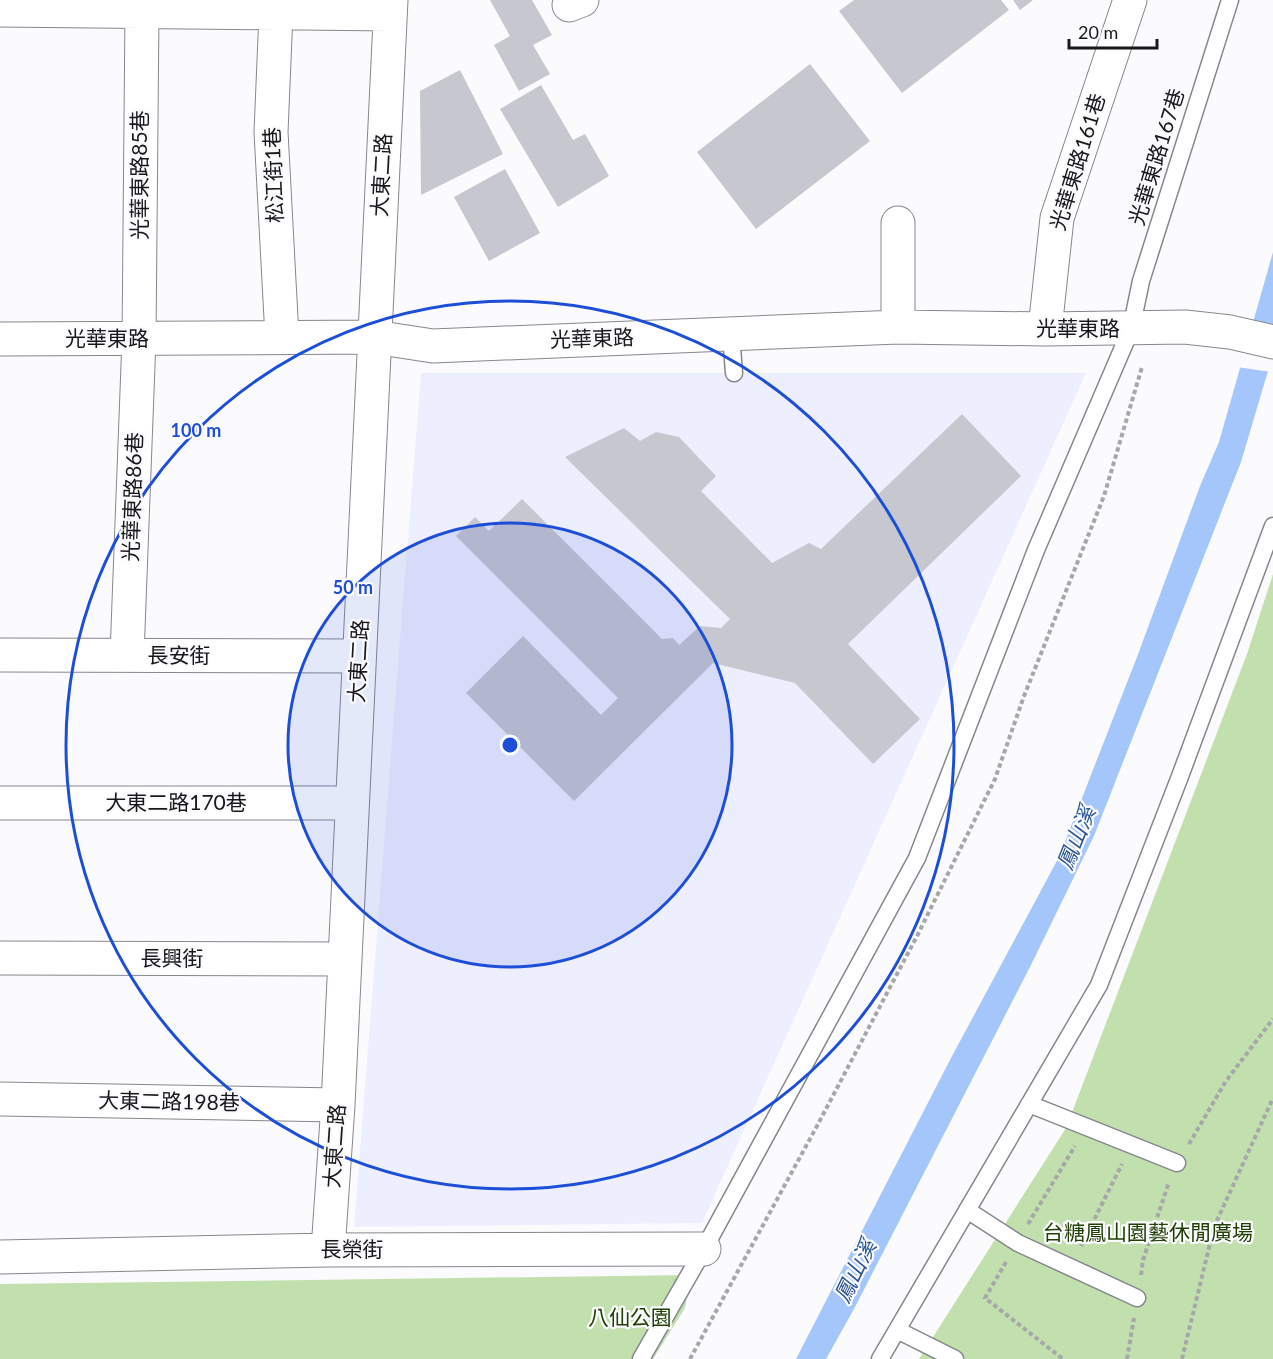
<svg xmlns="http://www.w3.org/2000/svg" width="1273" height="1359" font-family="Lato,'Noto Sans TC',sans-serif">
<rect width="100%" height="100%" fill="#fbfbfe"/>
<path fill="#eeeffe" d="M421 373H1086L702 1223 354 1227Z"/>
<path fill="#c2e0ae" d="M1273 574V1359H919L1066 1128 1247 654Z
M691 1275 685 1308 653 1359H0V1284Z"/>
<path fill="#a4c6fa" d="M1273 252V354L1241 462 1094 836 1030 967 854 1309 826 1359H796L951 1058 1059 857 1137 657 1200 486 1219 442Z"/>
<path fill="#fbfbfe" d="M1250 321 1273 325V364L1271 372 1237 367Z"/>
<path fill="#c6c7cf" d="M490 0H532L552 35 533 45 550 74 519 91 494 45 510 36Z
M854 0H1001L1009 10 902 93 839 11Z
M1013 0H1033L1020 10Z
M810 64 870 141 756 229 697 152Z
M460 70 503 154 421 195 420 91Z
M541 85 573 140 585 134 609 176 558 207 500 109Z
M505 169 540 233 489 261 454 197Z
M962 414 1021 476 848 644 920 719 873 764 795 683 713 663 574 801 466 693 523 636 601 715 618 698 456 536 475 517 489 531 522 499 662 639 673 638 679 645 700 626 721 628 730 619 565 457 624 428 640 441 656 432 679 437 716 476 701 491 772 563 809 543 821 549Z"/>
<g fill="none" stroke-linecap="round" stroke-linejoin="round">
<g stroke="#86878e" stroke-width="19">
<path id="service" d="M731 334 734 373
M1029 1104 1177 1163
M967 1210 1018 1243 1137 1298
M897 1330 955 1359
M641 1359 704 1249 917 858 1036 550 1131 329 1141 281 1230 0
M880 1359 1099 985 1179 779 1273 526"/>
</g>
<g stroke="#86878e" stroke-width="35">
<path id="minor" d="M569 5 582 0
M0 10 390 14
M276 13 271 132 282 337
M898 327V223
M1045 329 1057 218 1130 0
M0 339 374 337 433 346 898 327 1045 329 1185 327 1230 332 1273 342
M0 655 359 656
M127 655 139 339 142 12
M0 803H352
M0 958 345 959
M0 1099 338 1105
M328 1250 338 1105 391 0
M0 1257 328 1250 704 1249"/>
</g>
<path stroke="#a7a7aa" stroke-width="4" stroke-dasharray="4.5 3" stroke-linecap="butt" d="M1189 1144 1226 1081 1273 1019
M1028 1224 1075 1146
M1081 1246 1122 1164
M1006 1262 985 1298 1063 1359
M1141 1275 1143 1260 1169 1182
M690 1359 817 1126 917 936 995 779 1024 696 1104 496 1142 367
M1127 1359 1134 1318
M1182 1359 1214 1227 1273 1098"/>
<use href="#service" stroke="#fff" stroke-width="16"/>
<use href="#minor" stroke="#fff" stroke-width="33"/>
</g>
<circle cx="510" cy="745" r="222" fill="#1d4ed8" fill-opacity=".12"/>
<g fill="none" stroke="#1d4ed8" stroke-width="3">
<circle cx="510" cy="745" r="222"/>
<circle cx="510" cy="745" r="444"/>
</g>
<g text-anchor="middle" stroke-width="4.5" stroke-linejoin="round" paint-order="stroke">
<g font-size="21" fill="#18181b" stroke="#fbfbfe">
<text transform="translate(1157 157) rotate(-73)" y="7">光華東路167巷</text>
<text transform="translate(1078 162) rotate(-73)" y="7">光華東路161巷</text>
<text transform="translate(140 175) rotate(-90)" y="7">光華東路85巷</text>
<text transform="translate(274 175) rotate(-92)" y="7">松江街1巷</text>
<text transform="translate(382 175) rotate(-87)" y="7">大東二路</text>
<text x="1078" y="336">光華東路</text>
<text x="107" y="346">光華東路</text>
<text transform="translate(592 339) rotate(-2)" y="7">光華東路</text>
<text transform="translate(133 497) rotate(-88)" y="7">光華東路86巷</text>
<text x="179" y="663">長安街</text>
<text transform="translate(359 661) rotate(-87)" y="7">大東二路</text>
<text x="176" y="810">大東二路170巷</text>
<text x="172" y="966">長興街</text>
<text transform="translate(169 1102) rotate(1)" y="7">大東二路198巷</text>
<text transform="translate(335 1146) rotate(-86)" y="7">大東二路</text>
<text x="352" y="1257">長榮街</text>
</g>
<g font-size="21" fill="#223f04" stroke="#fbfbfe">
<text x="1148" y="1240">台糖鳳山園藝休閒廣場</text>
<text x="630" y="1325">八仙公園</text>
</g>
<g font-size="22" font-style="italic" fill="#2d5695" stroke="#fbfbfe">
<text transform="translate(1076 838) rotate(-68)" y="8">鳳山溪</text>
<text transform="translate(855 1271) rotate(-64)" y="8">鳳山溪</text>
</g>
</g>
<circle cx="510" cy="745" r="9" fill="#1d4ed8" stroke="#fbfbfe" stroke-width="3"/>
<g font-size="18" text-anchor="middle" font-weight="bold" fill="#1d4ed8" stroke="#fbfbfe" stroke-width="4.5" stroke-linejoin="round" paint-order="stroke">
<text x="196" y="437">100 m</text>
<text x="353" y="594">50 m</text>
</g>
<path d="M1069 39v9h88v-9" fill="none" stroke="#18181b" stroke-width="3"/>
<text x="1078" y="39" font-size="18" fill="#18181b" stroke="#fbfbfe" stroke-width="4.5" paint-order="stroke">20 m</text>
</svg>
